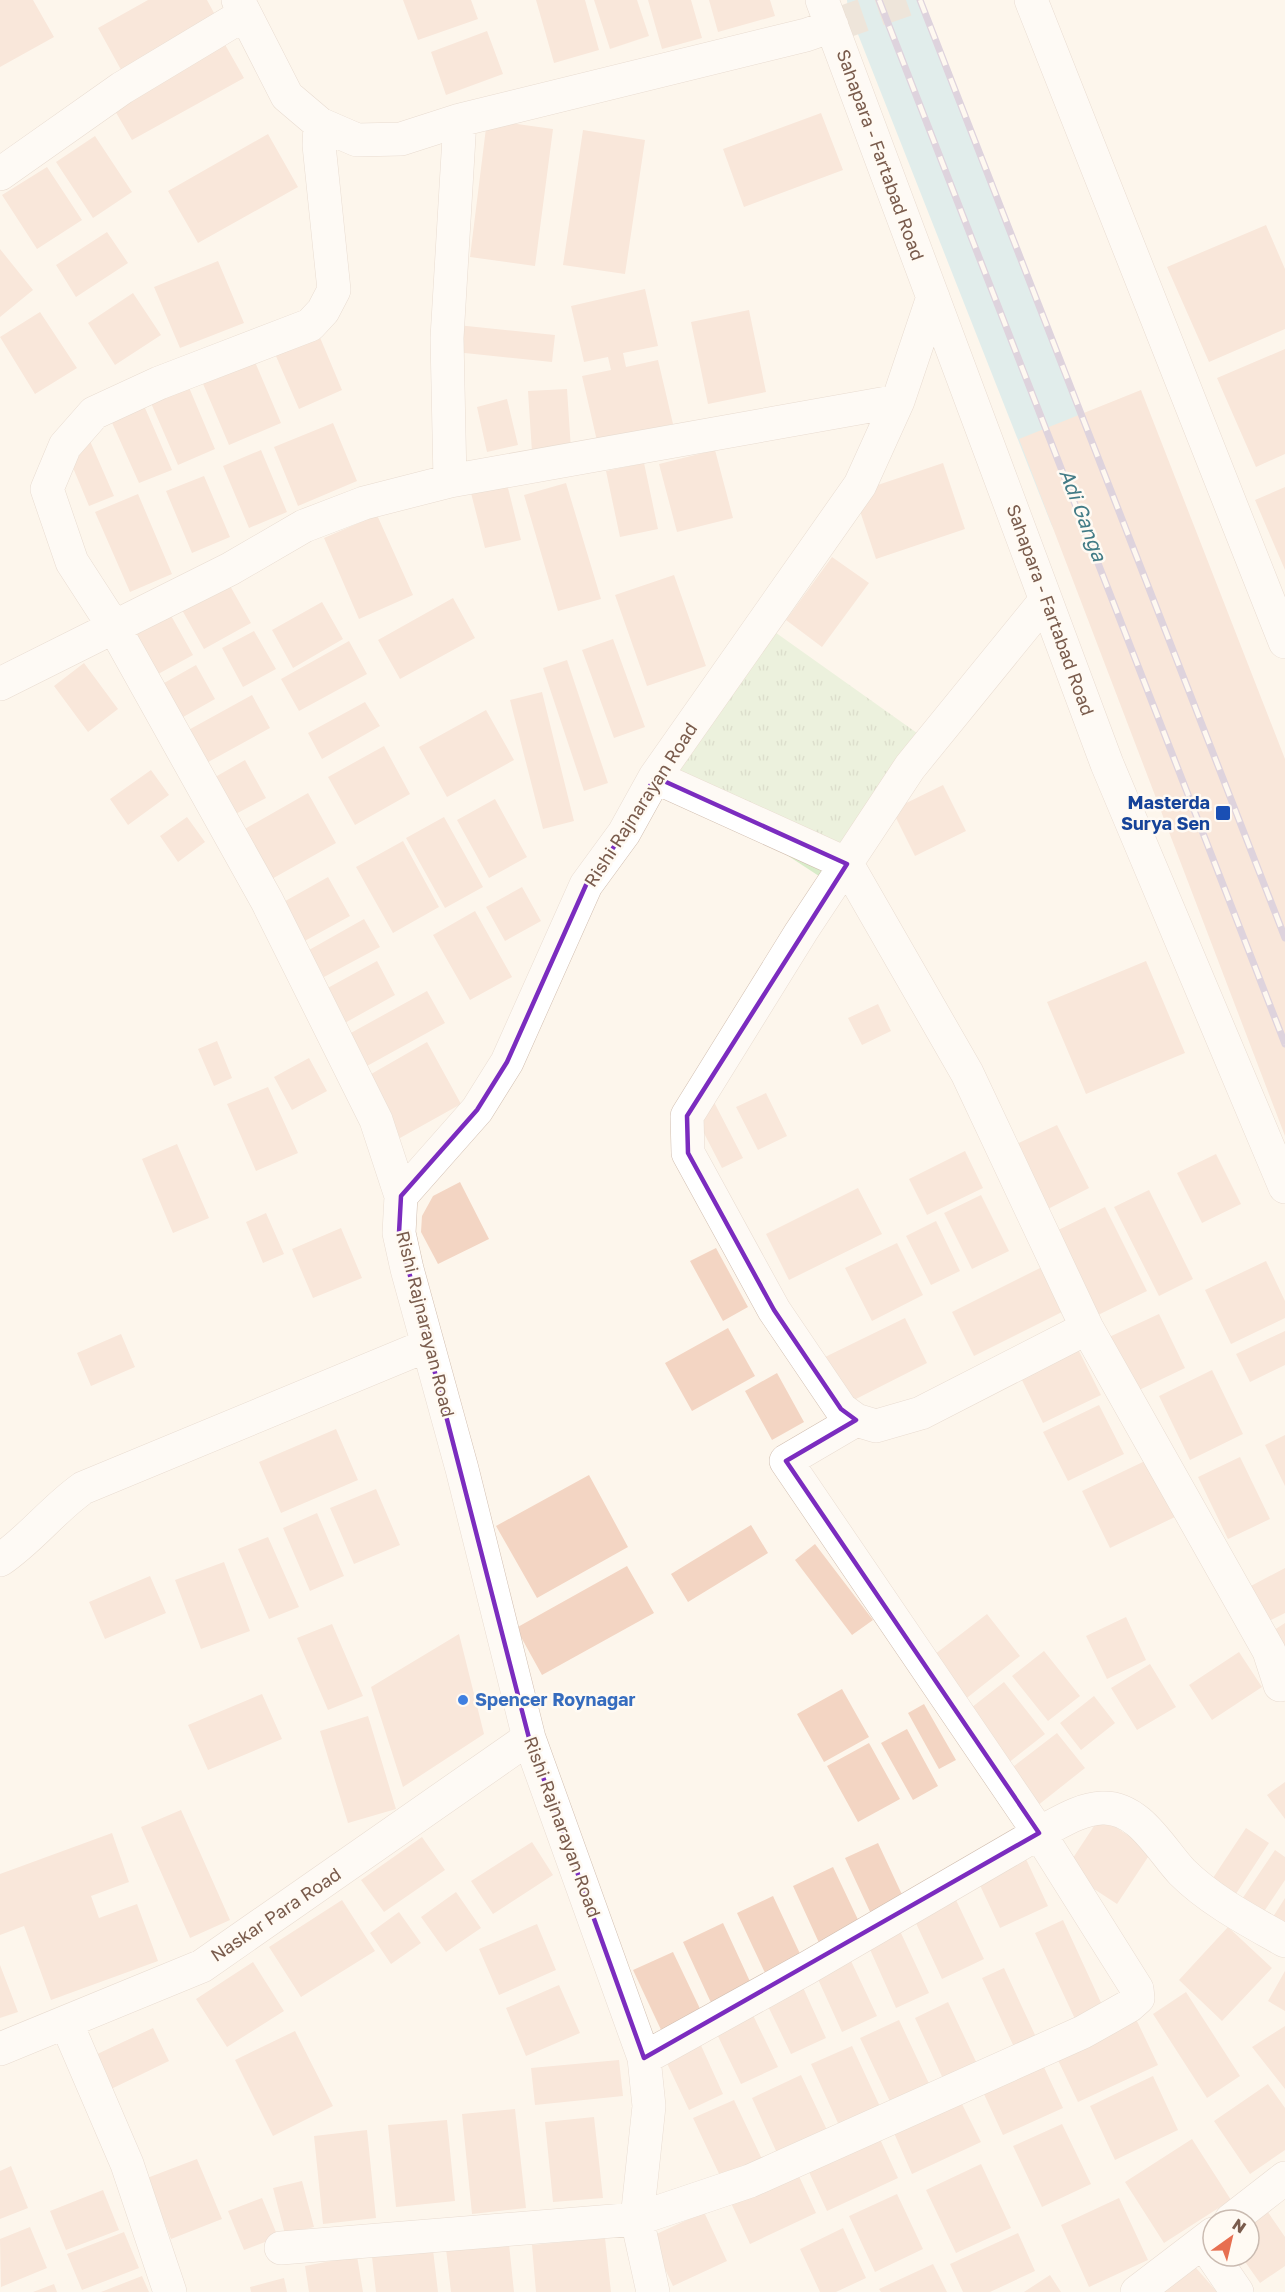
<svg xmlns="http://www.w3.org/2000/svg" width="1285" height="2292" font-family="'Golos Text',sans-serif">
<defs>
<pattern id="grass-tufts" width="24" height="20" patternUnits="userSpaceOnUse" patternTransform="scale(1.5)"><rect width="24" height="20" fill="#d8ecc9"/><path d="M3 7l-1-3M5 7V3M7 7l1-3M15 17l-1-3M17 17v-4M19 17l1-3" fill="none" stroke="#b4c2a5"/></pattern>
</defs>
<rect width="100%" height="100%" fill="#fdf6ec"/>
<path fill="url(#grass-tufts)" d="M772 630 924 738 825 880 669 778Z"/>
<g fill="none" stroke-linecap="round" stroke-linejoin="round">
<path stroke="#bfe3e8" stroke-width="68" d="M881 0 1083 512"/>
</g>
<path fill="#f3d5c3" d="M0 0H33L54 37 0 67Z
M148 0H207L220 24 125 77 98 28Z
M403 0H471L478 19 418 40Z
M536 0H585L599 50 554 63Z
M594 0H637L649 36 610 49Z
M648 0H691L702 38 662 49Z
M709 0H770L775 16 718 32Z
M487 31 503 74 446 95 431 52Z
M223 41 244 78 132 140 111 104Z
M821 113 843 170 744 207 723 149Z
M487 120 553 129 535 266 470 257Z
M583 130 645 140 625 274 563 265Z
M268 134 298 187 198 243 168 191Z
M95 136 132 192 93 218 56 162Z
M47 167 82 220 37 249 2 195Z
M1266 225 1285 269V329L1209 362 1167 267Z
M107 232 128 263 76 297 56 265Z
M0 249 33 290 0 317Z
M218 261 244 323 180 348 154 287Z
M645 289 658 346 623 353 626 367 658 360 673 424 597 441 582 376 611 370 608 357 584 362 571 306Z
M133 293 161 335 115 365 88 323Z
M749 310 766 392 708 404 691 322Z
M40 312 77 368 35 394 0 337Z
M457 325 555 335 552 362 455 352Z
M316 328 342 390 299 409 272 347Z
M1285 349V454L1256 467 1217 378Z
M250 350 281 423 229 445 198 372Z
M185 378 215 449 178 465 147 394Z
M567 389 571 450 532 452 528 391Z
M1141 390 1285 759V1136L1019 439Z
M507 399 518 445 487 452 477 407Z
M142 401 172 470 139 483 109 416Z
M333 423 357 481 298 506 274 447Z
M90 441 114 496 89 506 66 451Z
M261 450 287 512 249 528 223 466Z
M715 450 733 518 677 532 659 464Z
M644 463 658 529 620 537 606 471Z
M943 463 965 529 876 559 854 493Z
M204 476 230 537 192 553 166 491Z
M566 483 601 599 558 611 524 495Z
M507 484 521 540 485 548 471 493Z
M1285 487V570L1255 500Z
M138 494 172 574 130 592 95 512Z
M377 515 413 595 359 619 324 538Z
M832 557 869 583 822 647 786 620Z
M674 575 706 666 647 686 615 595Z
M229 584 251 623 204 649 182 610Z
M453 598 475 638 400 679 378 640Z
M322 602 343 639 293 668 272 630Z
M169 612 193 655 149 679 125 636Z
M254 631 276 669 243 687 222 648Z
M613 639 645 727 614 738 582 650Z
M349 641 367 674 299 711 281 679Z
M567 660 608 783 584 791 543 668Z
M84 663 118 709 88 732 54 686Z
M196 665 215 699 176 721 157 687Z
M542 692 574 821 543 829 510 700Z
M252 695 270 728 201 766 183 733Z
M365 702 380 726 322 759 308 733Z
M486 710 514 760 447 797 419 747Z
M384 746 410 794 355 825 328 777Z
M245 760 266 798 230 817 210 780Z
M151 770 169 795 128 825 110 799Z
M943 785 966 831 915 856 892 810Z
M308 793 336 843 270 880 243 830Z
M495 799 527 857 489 878 457 820Z
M187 817 205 842 178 862 160 836Z
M444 817 483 887 445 908 406 838Z
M403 841 439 907 393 933 356 867Z
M328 877 350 916 301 943 280 904Z
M522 887 541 921 505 941 486 907Z
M475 911 512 977 470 1000 433 935Z
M364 919 380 947 324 977 309 950Z
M377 961 395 995 343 1024 324 990Z
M1146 961 1185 1053 1086 1094 1047 1002Z
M427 991 445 1023 367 1066 349 1034Z
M878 1004 891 1031 862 1045 848 1018Z
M217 1041 232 1078 214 1086 198 1049Z
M427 1042 461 1104 400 1138 366 1077Z
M309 1058 327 1091 292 1110 274 1077Z
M268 1087 298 1153 256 1171 227 1104Z
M766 1093 787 1136 758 1150 736 1107Z
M714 1102 743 1158 722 1168 693 1112Z
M1057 1125 1089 1188 1044 1211 1012 1146Z
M177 1144 209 1218 173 1233 142 1159Z
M965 1151 983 1188 927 1215 909 1179Z
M1216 1154 1241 1204 1202 1223 1177 1173Z
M460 1182 489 1239 438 1264 421 1232 422 1216 433 1196Z
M858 1188 882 1234 789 1280 766 1234Z
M1149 1190 1193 1279 1159 1296 1114 1207Z
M981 1195 1009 1251 972 1269 944 1213Z
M1105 1207 1147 1291 1090 1319 1048 1235Z
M266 1213 284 1254 263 1263 246 1222Z
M936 1221 960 1271 931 1285 906 1236Z
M341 1228 362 1278 313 1298 292 1249Z
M897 1243 923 1295 872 1321 845 1268Z
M716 1248 748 1307 723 1321 690 1261Z
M1266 1261 1285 1301V1318L1231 1344 1205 1290Z
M1042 1267 1064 1311 974 1356 952 1312Z
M1159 1314 1185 1368 1133 1393 1107 1338Z
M905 1318 927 1363 846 1404 823 1358Z
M728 1328 755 1376 692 1411 665 1363Z
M1285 1331V1365L1250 1382 1236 1354Z
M121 1334 135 1367 91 1386 77 1353Z
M1078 1349 1101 1395 1043 1423 1020 1376Z
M1212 1370 1243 1434 1190 1460 1159 1396Z
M777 1373 804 1422 772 1440 745 1391Z
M1099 1405 1124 1454 1068 1481 1043 1432Z
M336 1429 358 1480 281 1513 259 1462Z
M1285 1435V1486L1265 1445Z
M1240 1457 1270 1519 1228 1539 1198 1477Z
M1147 1460 1175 1517 1110 1548 1082 1491Z
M589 1475 628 1547 537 1598 496 1526Z
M376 1489 400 1545 354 1564 330 1508Z
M317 1513 344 1576 310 1591 283 1528Z
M751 1525 768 1553 688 1602 671 1574Z
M268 1537 299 1607 269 1619 238 1549Z
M815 1544 873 1620 852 1635 795 1560Z
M224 1562 250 1631 201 1649 175 1580Z
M627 1566 654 1613 542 1675 516 1628Z
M1285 1568V1613L1267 1622 1249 1587Z
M150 1576 166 1613 105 1639 89 1602Z
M987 1614 1020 1656 963 1701 930 1658Z
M1126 1617 1146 1660 1107 1679 1086 1636Z
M1285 1623V1652L1271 1632Z
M332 1624 363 1696 328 1710 297 1638Z
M459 1634 484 1734 403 1787 371 1687Z
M1044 1651 1080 1696 1048 1721 1012 1676Z
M1239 1652 1262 1687 1212 1720 1189 1685Z
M1150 1664 1176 1707 1137 1730 1111 1688Z
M1004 1682 1045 1734 1003 1767 962 1715Z
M842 1689 869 1737 824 1762 797 1714Z
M262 1694 282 1739 208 1770 188 1725Z
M1094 1696 1115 1723 1081 1750 1060 1723Z
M924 1704 956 1760 939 1769 908 1713Z
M368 1716 396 1809 348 1823 320 1731Z
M907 1729 938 1786 913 1800 881 1743Z
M1057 1733 1085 1768 1037 1806 1009 1770Z
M869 1743 900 1799 858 1822 827 1766Z
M1285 1782V1819L1267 1795Z
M181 1810 230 1920 190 1938 141 1827Z
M1100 1817 1152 1851 1117 1904 1065 1870Z
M1246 1828 1269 1843 1232 1900 1209 1884Z
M112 1833 129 1882 91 1896 99 1918 137 1904 158 1961 51 2000 24 1926 0 1935V1874Z
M422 1837 445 1870 384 1912 361 1880Z
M532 1842 553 1875 493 1914 471 1881Z
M878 1843 905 1901 872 1916 845 1858Z
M1275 1850 1285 1857V1880L1261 1916 1240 1902Z
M1025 1857 1048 1906 1000 1928 977 1879Z
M833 1867 861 1926 820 1945 793 1886Z
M456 1892 481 1928 446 1952 421 1917Z
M773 1896 802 1958 766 1975 737 1913Z
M1285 1898V1929L1271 1920Z
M342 1900 375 1951 301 1997 269 1947Z
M956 1900 984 1959 942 1979 914 1919Z
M399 1912 421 1943 391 1964 370 1933Z
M1063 1920 1103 2007 1075 2019 1035 1933Z
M723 1923 753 1988 713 2007 683 1942Z
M537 1924 556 1970 499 1995 479 1949Z
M1228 1927 1272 1968 1222 2021 1179 1980Z
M900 1931 929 1993 896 2008 868 1945Z
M673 1952 703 2015 663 2034 633 1970Z
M851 1961 877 2016 842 2032 817 1977Z
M253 1962 284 2011 227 2047 196 1999Z
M0 1965 18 2012 0 2018Z
M1004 1968 1036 2037 1014 2047 982 1978Z
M1285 1971V2011L1268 2001Z
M801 1983 826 2038 791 2054 765 2000Z
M559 1985 580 2033 526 2056 506 2008Z
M1186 1992 1240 2076 1207 2098 1153 2014Z
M948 2002 979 2068 945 2083 915 2018Z
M751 2011 778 2067 741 2084 714 2028Z
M1135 2017 1158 2065 1078 2102 1055 2054Z
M899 2020 933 2092 894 2110 860 2038Z
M1285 2026V2089L1252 2047Z
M153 2028 169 2061 109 2090 93 2056Z
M295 2031 333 2106 273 2136 235 2060Z
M699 2041 723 2094 689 2110 664 2057Z
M852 2046 883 2113 842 2132 811 2064Z
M619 2060 623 2096 535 2105 531 2068Z
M1043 2065 1063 2108 1003 2135 983 2092Z
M801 2075 827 2130 777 2153 752 2098Z
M1153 2076 1178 2130 1115 2160 1090 2106Z
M1268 2084 1285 2108V2150L1250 2174 1214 2121Z
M734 2100 762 2159 721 2178 693 2118Z
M961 2102 981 2142 912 2174 894 2133Z
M515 2109 526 2208 472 2214 462 2114Z
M594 2117 603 2198 553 2202 545 2122Z
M447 2120 455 2201 396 2207 388 2125Z
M1062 2124 1091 2184 1042 2207 1013 2146Z
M367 2130 376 2218 323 2224 314 2136Z
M880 2139 898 2178 827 2211 809 2172Z
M1192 2139 1231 2200 1164 2243 1125 2182Z
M197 2159 222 2219 171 2239 147 2178Z
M981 2164 1011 2228 956 2253 926 2190Z
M11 2166 28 2208 0 2219V2171Z
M797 2172 816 2213 750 2244 731 2203Z
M302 2181 314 2227 285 2234 273 2188Z
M103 2190 119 2230 66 2250 50 2211Z
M897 2194 923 2249 875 2272 849 2216Z
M262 2198 278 2237 244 2250 228 2211Z
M1119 2198 1148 2260 1089 2287 1061 2225Z
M1263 2205 1285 2237V2266L1260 2283 1241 2256H1249V2220Z
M704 2212 727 2261 673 2286 650 2237Z
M30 2227 47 2268 1 2287 0 2239Z
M843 2228 866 2278 836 2292H820L800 2249Z
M124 2232 139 2268 82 2290 67 2254Z
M1018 2233 1035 2271 990 2292H963L950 2264Z
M605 2238 611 2292H536L532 2245Z
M509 2244 514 2292H451L446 2249Z
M433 2250 438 2292H376L372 2257Z
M357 2256 363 2292H309L305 2266Z
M1190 2261 1217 2292H1154Z
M933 2264 947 2292H881L879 2289Z
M1050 2275 1061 2292H1024Z
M142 2276 149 2292H101Z
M284 2278 287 2292H251L250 2287Z
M54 2284 57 2292H33Z"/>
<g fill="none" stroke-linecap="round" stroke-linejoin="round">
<path stroke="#dcd0c4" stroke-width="33" stroke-dasharray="33 16" stroke-linecap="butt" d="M832 26 906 0"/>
<g stroke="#d1beb0" stroke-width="34">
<path id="minor" d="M238 0 287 96 320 124 357 140 401 139 460 120 806 35 832 26
M822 0 1107 764 1285 1187
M1031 0 1285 642
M0 174 122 88 245 14
M450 481 447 338 460 120
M1045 601 910 767 801 932 687 1116 688 1153 774 1310 841 1409 856 1420 876 1426 921 1413 1087 1328
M0 684 114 627 72 562 47 489 65 446 94 413 159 383 310 325 323 311 334 290 319 145 320 124
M655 777 847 864 967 1073 1087 1328 1269 1651 1280 1685 1285 1684
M401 1196 376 1120 267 901 114 627 230 569 304 526 364 503 450 481 898 401
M0 1560C32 1538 52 1510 83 1488L428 1345
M66 2022 127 2164 170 2292
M0 2049 202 1966 529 1738
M644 2058 807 1968 1039 1833C1059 1823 1079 1809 1102 1808 1139 1806 1161 1850 1182 1872 1211 1901 1250 1921 1285 1941
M1231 2220 1285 2178
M1203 2242 1237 2292
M281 2248 637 2219 750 2181 1083 2032 1129 2006 1138 1998 1137 1989 1039 1833 786 1461 856 1420
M653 2292 637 2219 649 2106 644 2058 529 1738 462 1469 407 1269 399 1233 401 1196 477 1110 507 1062 586 885 624 833 655 777 860 485 898 401 933 297
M1137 2292 1213 2234"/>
</g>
<use href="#minor" stroke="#fff" stroke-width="33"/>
<g stroke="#b9a8c9" stroke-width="7">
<path id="rail" d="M879 0 1285 1044
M920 0 1285 938"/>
</g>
<use href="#rail" stroke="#fffaf3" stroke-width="4.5" stroke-dasharray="14" stroke-linecap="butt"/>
</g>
<path d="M0 0H1285V2292H0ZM655 777 847 864 687 1116 688 1153 774 1310 841 1409 856 1420 786 1461 1039 1833 644 2058 529 1738 399 1233 401 1196 477 1110 507 1062 586 885 624 833Z" fill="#fdf6ec" fill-opacity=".55" fill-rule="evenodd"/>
<path fill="none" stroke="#7b2cbf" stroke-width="4.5" stroke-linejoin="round" d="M655 777 847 864 687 1116 688 1153 774 1310 841 1409 856 1420 786 1461 1039 1833 644 2058 529 1738 399 1233 401 1196 477 1110 507 1062 586 885 624 833Z"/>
<rect fill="#1a4fb4" stroke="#fffaf3" stroke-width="2" x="1215" y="805" width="16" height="16" rx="3"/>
<circle fill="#3f7fe0" stroke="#fffaf3" stroke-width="2" cx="463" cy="1700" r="6"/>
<g text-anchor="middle" stroke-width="5" stroke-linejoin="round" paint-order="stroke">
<g font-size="18" fill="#7a5c4d" stroke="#fffaf3">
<text transform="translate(880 155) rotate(70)" y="6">Sahapara - Fartabad Road</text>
<text transform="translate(1050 610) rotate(70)" y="6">Sahapara - Fartabad Road</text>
<text transform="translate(641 805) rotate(-57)" y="6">Rishi Rajnarayan Road</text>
<text transform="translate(425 1324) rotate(76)" y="6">Rishi Rajnarayan Road</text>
<text transform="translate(562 1827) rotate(70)" y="6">Rishi Rajnarayan Road</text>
<text transform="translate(276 1915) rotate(-34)" y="6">Naskar Para Road</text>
</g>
<g font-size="18" font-weight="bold" fill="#164399" stroke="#fffaf3" text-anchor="end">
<text x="1210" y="809">Masterda<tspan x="1210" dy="21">Surya Sen</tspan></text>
</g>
<g font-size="18" font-weight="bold" fill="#366cbe" stroke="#fffaf3" text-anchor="start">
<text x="475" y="1706">Spencer Roynagar</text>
</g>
<g font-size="20" font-style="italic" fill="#437c86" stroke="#fffaf3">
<text transform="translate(1083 515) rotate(69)" y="7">Adi Ganga</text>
</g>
</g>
<g transform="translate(1231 2238) rotate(34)"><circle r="28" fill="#fffaf3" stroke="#cabbb1" stroke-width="1.5"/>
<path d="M0-4.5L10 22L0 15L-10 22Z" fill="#e76f51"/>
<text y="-9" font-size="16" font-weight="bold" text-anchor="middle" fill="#7a5c4d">N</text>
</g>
</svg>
